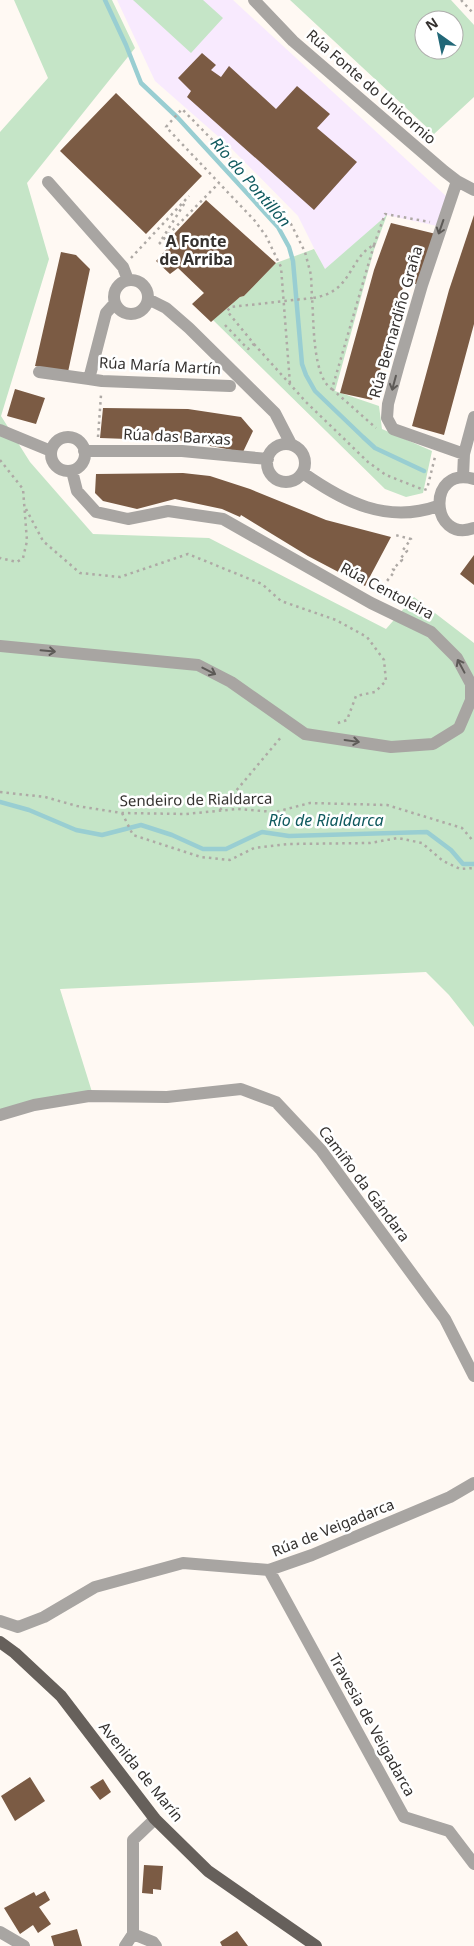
<svg xmlns="http://www.w3.org/2000/svg" width="474" height="1946" font-family="'Noto Sans',sans-serif">
<rect width="100%" height="100%" fill="#fff9f3"/>
<path fill="#f8eafe" d="M117 0H233L447 197 437 226 387 215 325 270 298 216 228 145 155 81Z"/>
<path fill="#c5e5c7" fill-rule="evenodd" d="M14 0H112L135 48 27 183 49 259 1 416 30 462 93 534 209 538 386 629 414 597 474 643V1027L449 995 426 972 60 989 92 1092 0 1119V132L48 78Z
M133 0H203L223 18 191 53Z
M290 0H451L474 25V97L434 134ZM424 20H454V50H424Z
M387 215 374 250 335 391 379 406 382 429 432 451 423 493 406 497 385 489 213 320 240 297 244 296 276 263 314 249 325 269Z"/>
<g fill="none" stroke-linecap="round" stroke-linejoin="round">
<path stroke="#99ced2" stroke-width="4.5" d="M105 0 126 45 141 83 178 118 278 227 289 247 293 261 302 364 306 375 315 391 363 437 375 448 424 471
M0 802 29 810 76 830 102 835 141 825 172 835 203 849H226L262 832 289 836 427 832 451 850 463 864H474"/>
</g>
<path fill="#7b5b44" d="M202 53 216 65 211 70 221 77 229 66 276 109 297 86 330 114 317 128 357 162 314 210 187 97 191 91 178 78Z
M116 93 202 176 146 234 60 151Z
M206 200 276 263 244 296 240 297 211 322 192 304 204 293 178 268 170 274 156 261 177 237 174 234Z
M474 215V324L444 435 412 426 449 290Z
M391 223 436 234 418 285 405 280 372 400 340 393 374 270Z
M61 252 76 255 90 269 68 372 35 366Z
M15 389 45 398 36 424 7 416Z
M103 408 188 409 241 417 253 431 243 452 183 441 100 438Z
M183 473 210 476 250 489 326 520 391 537 365 586 308 556 241 515 240 517 222 509 175 499 137 509 103 501 95 493 96 474Z
M474 555V585L460 574Z
M30 1777 45 1801 15 1821 1 1796Z
M103 1779 111 1792 100 1800 90 1787Z
M144 1865 163 1866 161 1890 153 1889V1894L142 1893Z
M45 1891 50 1900 39 1907 51 1924 38 1933 33 1925 20 1934 4 1908 34 1892 36 1896Z
M77 1929 82 1946H54L51 1936Z
M237 1931 248 1946H222L220 1942Z"/>
<g fill="none" stroke-linecap="round" stroke-linejoin="round">
<path stroke="#aea9a5" stroke-width="2.5" stroke-dasharray="2.5 4" stroke-linecap="butt" d="M461 0 474 14
M162 239 186 201
M159 244 219 183
M374 245 332 389C312 377 314 320 312 298 353 293 348 258 374 245Z
M374 245 385 214 430 222
M131 258 189 196
M225 325 248 349 254 344 227 311 231 307 312 298 311 275 305 252 291 224 234 162 182 109 166 127 255 221 266 236 281 267 290 384
M254 344 306 402 368 462 386 475 424 490 427 489 435 457
M332 389 376 428
M98 437 101 395
M0 460 23 489 27 541 23 558 17 562 0 558
M26 509 43 541 80 573 120 577 188 554 262 584 281 601 336 620 367 637 384 660 386 681 375 692 356 696 347 720 335 724
M379 591 395 571 393 569 402 560 400 559 407 551 403 550 411 539 395 535
M0 792 45 797 77 806 122 813 186 814 237 809 275 812 310 803 387 805 462 828 474 842
M220 810 282 736
M122 813 133 835 201 857 230 860 254 848 288 844 370 843 398 838 422 843 443 861 460 869 474 868"/>
<path stroke="#a8a5a2" stroke-width="12" d="M254 0 293 41 444 171 457 181 474 190
M457 181 422 285 399 364 388 404 387 418 393 429 464 454
M48 182 123 267 128 280
M114 297a17 17 0 1 1 34 0a17 17 0 1 1-34 0Z
M148 299 166 308 189 328 275 413 291 444
M39 372 89 379 106 313 115 303
M89 379 102 381 230 386
M0 430 51 451
M51 454a17 17 0 1 1 34 0a17 17 0 1 1-34 0Z
M267 463a19 19 0 1 1 38 0a19 19 0 1 1-38 0Z
M84 451H182L268 459
M303 473C344 502 387 524 438 506
M463 477 464 454 474 417
M474 479C426 465 430 544 474 528
M0 646 198 665 231 682 305 734 391 747 433 744 459 728 471 700V684L457 658 431 632 371 603 223 519 168 511 128 519 96 512 77 491 72 471
M0 1115 34 1105 89 1096 167 1097 241 1089 276 1102 321 1150 445 1319 474 1376
M269 1570 404 1817 449 1831 474 1864
M0 1621 18 1627 44 1617 95 1587 183 1563 269 1570 312 1555 450 1497 474 1483
M0 1932 24 1946
M133 1934 153 1942 156 1946
M125 1946 133 1934V1840L155 1819"/>
<path stroke="#66605b" stroke-width="12" d="M0 1642 15 1653 61 1696 155 1819 208 1871 316 1946"/>
</g>
<defs><path id="oneway-shaft" d="M-6 0H5M1.5-3L5.5 0L1.5 3" fill="none" stroke-width="1.6" stroke-linecap="round" stroke-linejoin="round" transform="scale(1.25)"/></defs>
<g stroke="#5d5a57">
<use href="#oneway-shaft" transform="translate(441 227) rotate(109)"/>
<use href="#oneway-shaft" transform="translate(394 383) rotate(105)"/>
<use href="#oneway-shaft" transform="translate(48 651) rotate(5)"/>
<use href="#oneway-shaft" transform="translate(461 666) rotate(-118)"/>
<use href="#oneway-shaft" transform="translate(209 671) rotate(27)"/>
<use href="#oneway-shaft" transform="translate(352 741) rotate(8)"/>
</g>
<g text-anchor="middle" stroke-width="5" stroke-linejoin="round" paint-order="stroke">
<g font-size="15" fill="#34312f" stroke="#fff">
<text transform="translate(371 87) rotate(41)" y="5">Rúa Fonte do Unicornio</text>
<text transform="translate(396 322) rotate(-74)" y="5">Rúa Bernardiño Graña</text>
<text transform="translate(160 366) rotate(3)" y="5">Rúa María Martín</text>
<text transform="translate(177 437) rotate(3)" y="5">Rúa das Barxas</text>
<text transform="translate(387 591) rotate(28)" y="5">Rúa Centoleira</text>
<text transform="translate(196 800) rotate(-1)" y="5">Sendeiro de Rialdarca</text>
<text transform="translate(364 1184) rotate(53)" y="5">Camiño da Gándara</text>
<text transform="translate(333 1528) rotate(-22)" y="5">Rúa de Veigadarca</text>
<text transform="translate(372 1725) rotate(61)" y="5">Travesia de Veigadarca</text>
<text transform="translate(141 1772) rotate(51)" y="5">Avenida de Marín</text>
</g>
<g font-size="16" font-style="italic" fill="#0f595e" stroke="#fff">
<text transform="translate(251 182) rotate(49)" y="6">Río do Pontillón</text>
<text x="326" y="826">Río de Rialdarca</text>
</g>
<g font-size="16" font-weight="bold" fill="#34312f" stroke="#fff">
<text x="196" y="247">A Fonte<tspan x="196" dy="18">de Arriba</tspan></text>
</g>
</g>
<g transform="translate(439 35) rotate(327)"><circle r="24" fill="#ffffff" stroke="#aeadac"/>
<path d="M0-4L9 19L0 12L-9 19Z" fill="#226878"/>
<text y="-8" font-size="14" font-weight="bold" text-anchor="middle" fill="#34312f">N</text>
</g>
</svg>
